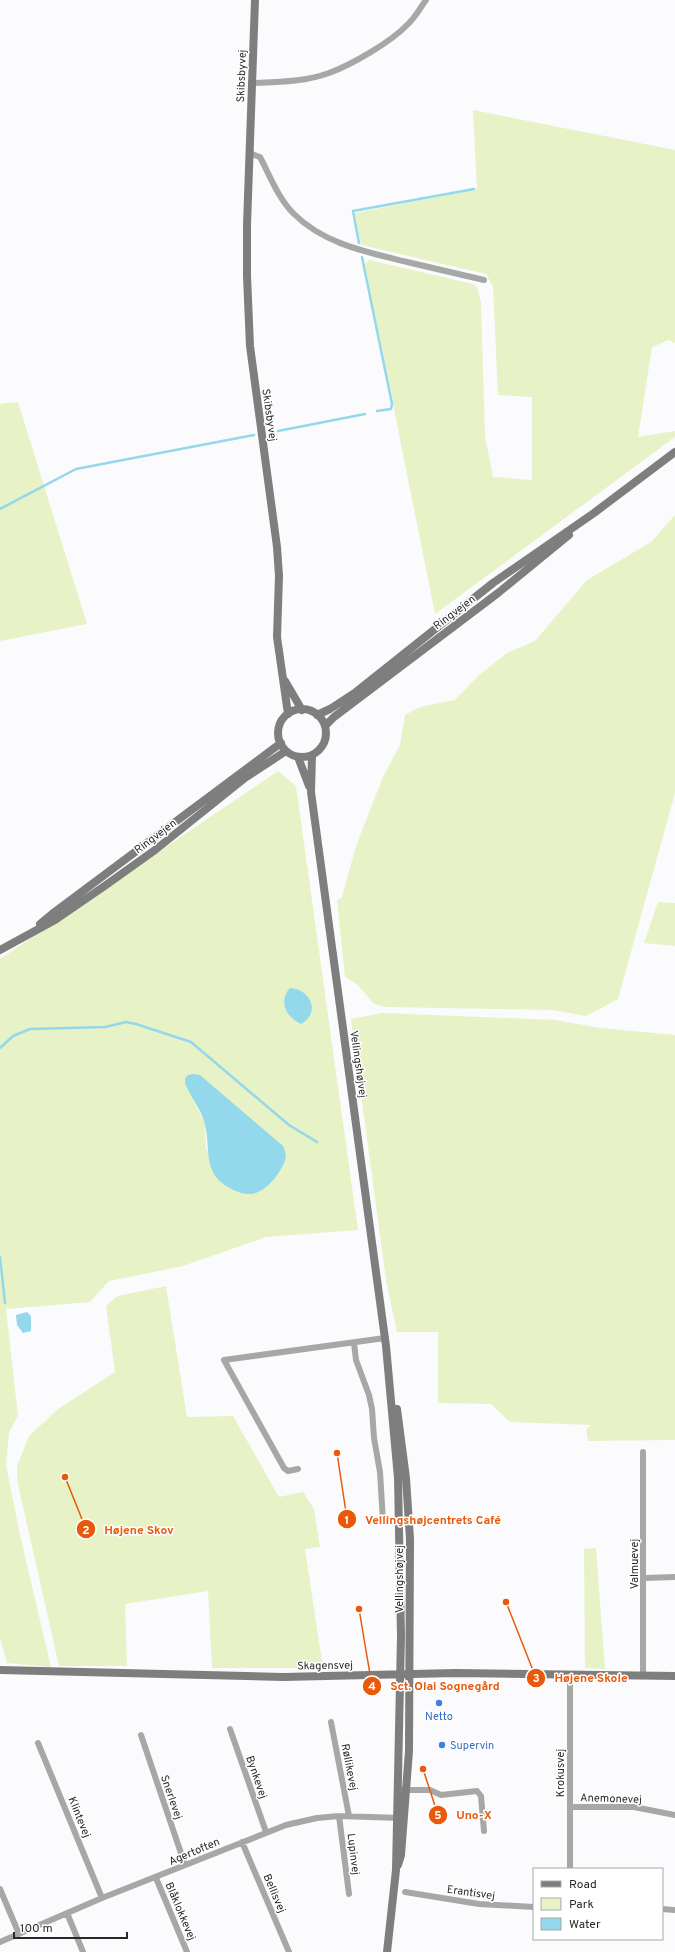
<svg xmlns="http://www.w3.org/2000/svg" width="675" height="1952" font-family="Overpass,sans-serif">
<rect width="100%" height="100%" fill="#fbfbfd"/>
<path fill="#e7f2c6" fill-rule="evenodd" d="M473 110 675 150V343L669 340 652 347 638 437 675 431V437L435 614 365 264 369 260 473 284 477 287 481 302 485 436 493 477 532 480V397L498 395 493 287 486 274 361 245 355 213 477 189Z
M18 402 87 624 0 641V404Z
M675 515V793L618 999 586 1016 552 1010 386 1007 374 1004 358 985 345 977 337 901 342 897 356 846 383 777 400 745 405 715 420 707 455 700 478 676 507 653 535 641 587 580 651 542Z
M278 771 296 786 358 1230 266 1237 183 1266 109 1281 90 1302 6 1309 18 1416 9 1432 6 1465 20 1535 51 1667 7 1663 0 1638V959ZM185 1083 250 1194 206 1149 205 1124Z
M658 902 675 903V946L644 943Z
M383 1013 555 1020 601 1028 675 1035V1440L588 1441 586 1430 591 1425 510 1422 491 1404 438 1403V1332H397L386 1280 351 1019Z
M166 1286 187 1417 233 1416 279 1497 303 1492 314 1509 320 1547 305 1549 323 1668H212L208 1591 125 1604 127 1666H59L17 1480V1466L29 1436 58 1409 115 1372 106 1306 117 1296Z
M596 1548 605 1669 585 1668 584 1549Z"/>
<path fill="#94d8eb" d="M290 988C311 989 321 1013 301 1024 286 1017 278 1001 290 988Z
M193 1074 200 1075 283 1146C285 1150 287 1155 285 1160 281 1173 266 1192 252 1194 242 1195 229 1189 221 1182 204 1168 210 1144 205 1125 202 1110 190 1097 185 1083V1078L188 1075Z
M27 1312 31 1316V1331L23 1333 17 1325 16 1315Z"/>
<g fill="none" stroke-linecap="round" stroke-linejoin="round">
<path stroke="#94d8eb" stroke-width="2.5" d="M359 243 353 211 474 189
M362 257 392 404 391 409 377 411
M278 431 365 414
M0 509 76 469 254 435
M0 1048 13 1036 30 1029 105 1027 126 1022 136 1024 191 1042 289 1125 317 1142
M0 1257 5 1303"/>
<path stroke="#a7a7a6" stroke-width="6" d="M252 83C277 82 305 82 329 73 351 65 391 42 407 25 415 18 420 8 426 0
M249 153 260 157C270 176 278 198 294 214 324 244 367 252 407 262 432 268 458 274 484 280
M354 1343 356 1360 369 1395 372 1409 374 1438 380 1472 383 1521
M298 1469 288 1471 284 1468 224 1360 385 1338
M644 1578 675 1577
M570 1676V1869
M643 1676V1452
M331 1722 349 1816
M230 1729 266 1832
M141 1735 185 1865
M38 1743 102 1898
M402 1790H430L441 1795 477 1791 481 1796 484 1831
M570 1807H634L675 1815
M339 1816 349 1894
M242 1842 289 1952
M156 1878 187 1952
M0 1889 19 1934
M405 1892 479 1904 534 1907
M662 1909 675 1910
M67 1913 83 1952
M0 1942 102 1898 286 1825 317 1818 339 1816 400 1818"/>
<path stroke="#7f7e7e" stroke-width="8" d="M255 0 247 225V276L250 346 277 547 279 576 277 637 288 714
M285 681 302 710
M278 733a24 24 0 1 1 48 0a24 24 0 1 1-48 0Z
M317 715 330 709 356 692 493 583 594 513 675 452
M325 726 334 717 498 593 569 535
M312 755 311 792 386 1346 398 1478 401 1636 396 1870 387 1952
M298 757 309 786
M40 924 52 914 281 743
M0 950 55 920 106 885 155 850 245 778 286 751
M397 1409 406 1478 410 1539 409 1751 401 1855 398 1865
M0 1670 283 1677 456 1673 675 1676"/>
</g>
<g fill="#3f7fe0" stroke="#fff" stroke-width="1.5">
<circle cx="439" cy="1703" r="4"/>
<circle cx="442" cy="1745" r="4"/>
</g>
<g text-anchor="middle" stroke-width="3" stroke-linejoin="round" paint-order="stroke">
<g font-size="11" fill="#292929" stroke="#fff">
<text transform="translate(241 76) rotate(-88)" y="4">Skibsbyvej</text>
<text transform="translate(270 415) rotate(82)" y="4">Skibsbyvej</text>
<text transform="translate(454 612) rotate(-37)" y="4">Ringvejen</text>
<text transform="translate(155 836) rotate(-37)" y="4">Ringvejen</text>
<text transform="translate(359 1064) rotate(82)" y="4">Vellingshøjvej</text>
<text transform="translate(634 1564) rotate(-90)" y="4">Valmuevej</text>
<text transform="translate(399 1579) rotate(-90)" y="4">Vellingshøjvej</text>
<text transform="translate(325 1665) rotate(-1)" y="4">Skagensvej</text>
<text transform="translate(350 1767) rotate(79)" y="4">Røllikevej</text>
<text transform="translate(560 1773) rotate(-90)" y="4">Krokusvej</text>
<text transform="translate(257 1777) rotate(71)" y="4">Bynkevej</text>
<text transform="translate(172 1797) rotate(71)" y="4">Snerlevej</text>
<text transform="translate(611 1798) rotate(2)" y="4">Anemonevej</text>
<text transform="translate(80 1817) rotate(68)" y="4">Klintevej</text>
<text transform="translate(194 1851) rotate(-23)" y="4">Agertoften</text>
<text transform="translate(354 1854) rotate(83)" y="4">Lupinvej</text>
<text transform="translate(471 1892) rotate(8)" y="4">Erantisvej</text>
<text transform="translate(275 1893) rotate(67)" y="4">Bellisvej</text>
<text transform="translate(181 1911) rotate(67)" y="4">Blåklokkevej</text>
</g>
<g font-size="11" fill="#366cbe" stroke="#fff">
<text x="439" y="1720">Netto</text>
<text x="450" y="1749" text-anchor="start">Supervin</text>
</g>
</g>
<path fill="none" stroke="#e8590c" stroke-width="1.5" d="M337 1453L347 1519M65 1477L86 1529M506 1602L536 1678M359 1609L372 1686M423 1769L438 1815"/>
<g fill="#e8590c" stroke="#fff" stroke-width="1.5">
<circle cx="337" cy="1453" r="4"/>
<circle cx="65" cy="1477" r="4"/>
<circle cx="506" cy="1602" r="4"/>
<circle cx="359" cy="1609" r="4"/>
<circle cx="423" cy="1769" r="4"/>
<circle cx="347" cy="1519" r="10"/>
<circle cx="86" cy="1529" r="10"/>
<circle cx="536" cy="1678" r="10"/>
<circle cx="372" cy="1686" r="10"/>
<circle cx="438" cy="1815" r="10"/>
</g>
<g font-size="12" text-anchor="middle" font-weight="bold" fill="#fff">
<text x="347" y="1524">1</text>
<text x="86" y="1534">2</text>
<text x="536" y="1682">3</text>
<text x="372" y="1690">4</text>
<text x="438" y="1819">5</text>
</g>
<g font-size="12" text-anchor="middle" font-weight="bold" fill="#e8590c" stroke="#fff" stroke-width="3" stroke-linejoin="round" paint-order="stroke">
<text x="433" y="1524">Vellingshøjcentrets Café</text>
<text x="139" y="1534">Højene Skov</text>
<text x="591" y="1682">Højene Skole</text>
<text x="445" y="1690">Sct. Olai Sognegård</text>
<text x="474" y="1819">Uno-X</text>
</g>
<rect x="533" y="1868" width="130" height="72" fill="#ffffff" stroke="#a9a9a9"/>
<rect x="541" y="1881" width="20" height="6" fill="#7f7e7e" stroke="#a9a9a9"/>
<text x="569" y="1888" font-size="12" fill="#292929">Road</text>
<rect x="541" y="1898" width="20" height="12" fill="#e7f2c6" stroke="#a9a9a9"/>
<text x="569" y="1908" font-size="12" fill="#292929">Park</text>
<rect x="541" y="1918" width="20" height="12" fill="#94d8eb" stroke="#a9a9a9"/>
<text x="569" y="1928" font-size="12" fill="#292929">Water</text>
<path d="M14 1932v6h113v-6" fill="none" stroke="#292929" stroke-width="2"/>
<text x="20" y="1932" font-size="12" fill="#292929" stroke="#ffffff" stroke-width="3" paint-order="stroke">100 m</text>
</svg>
